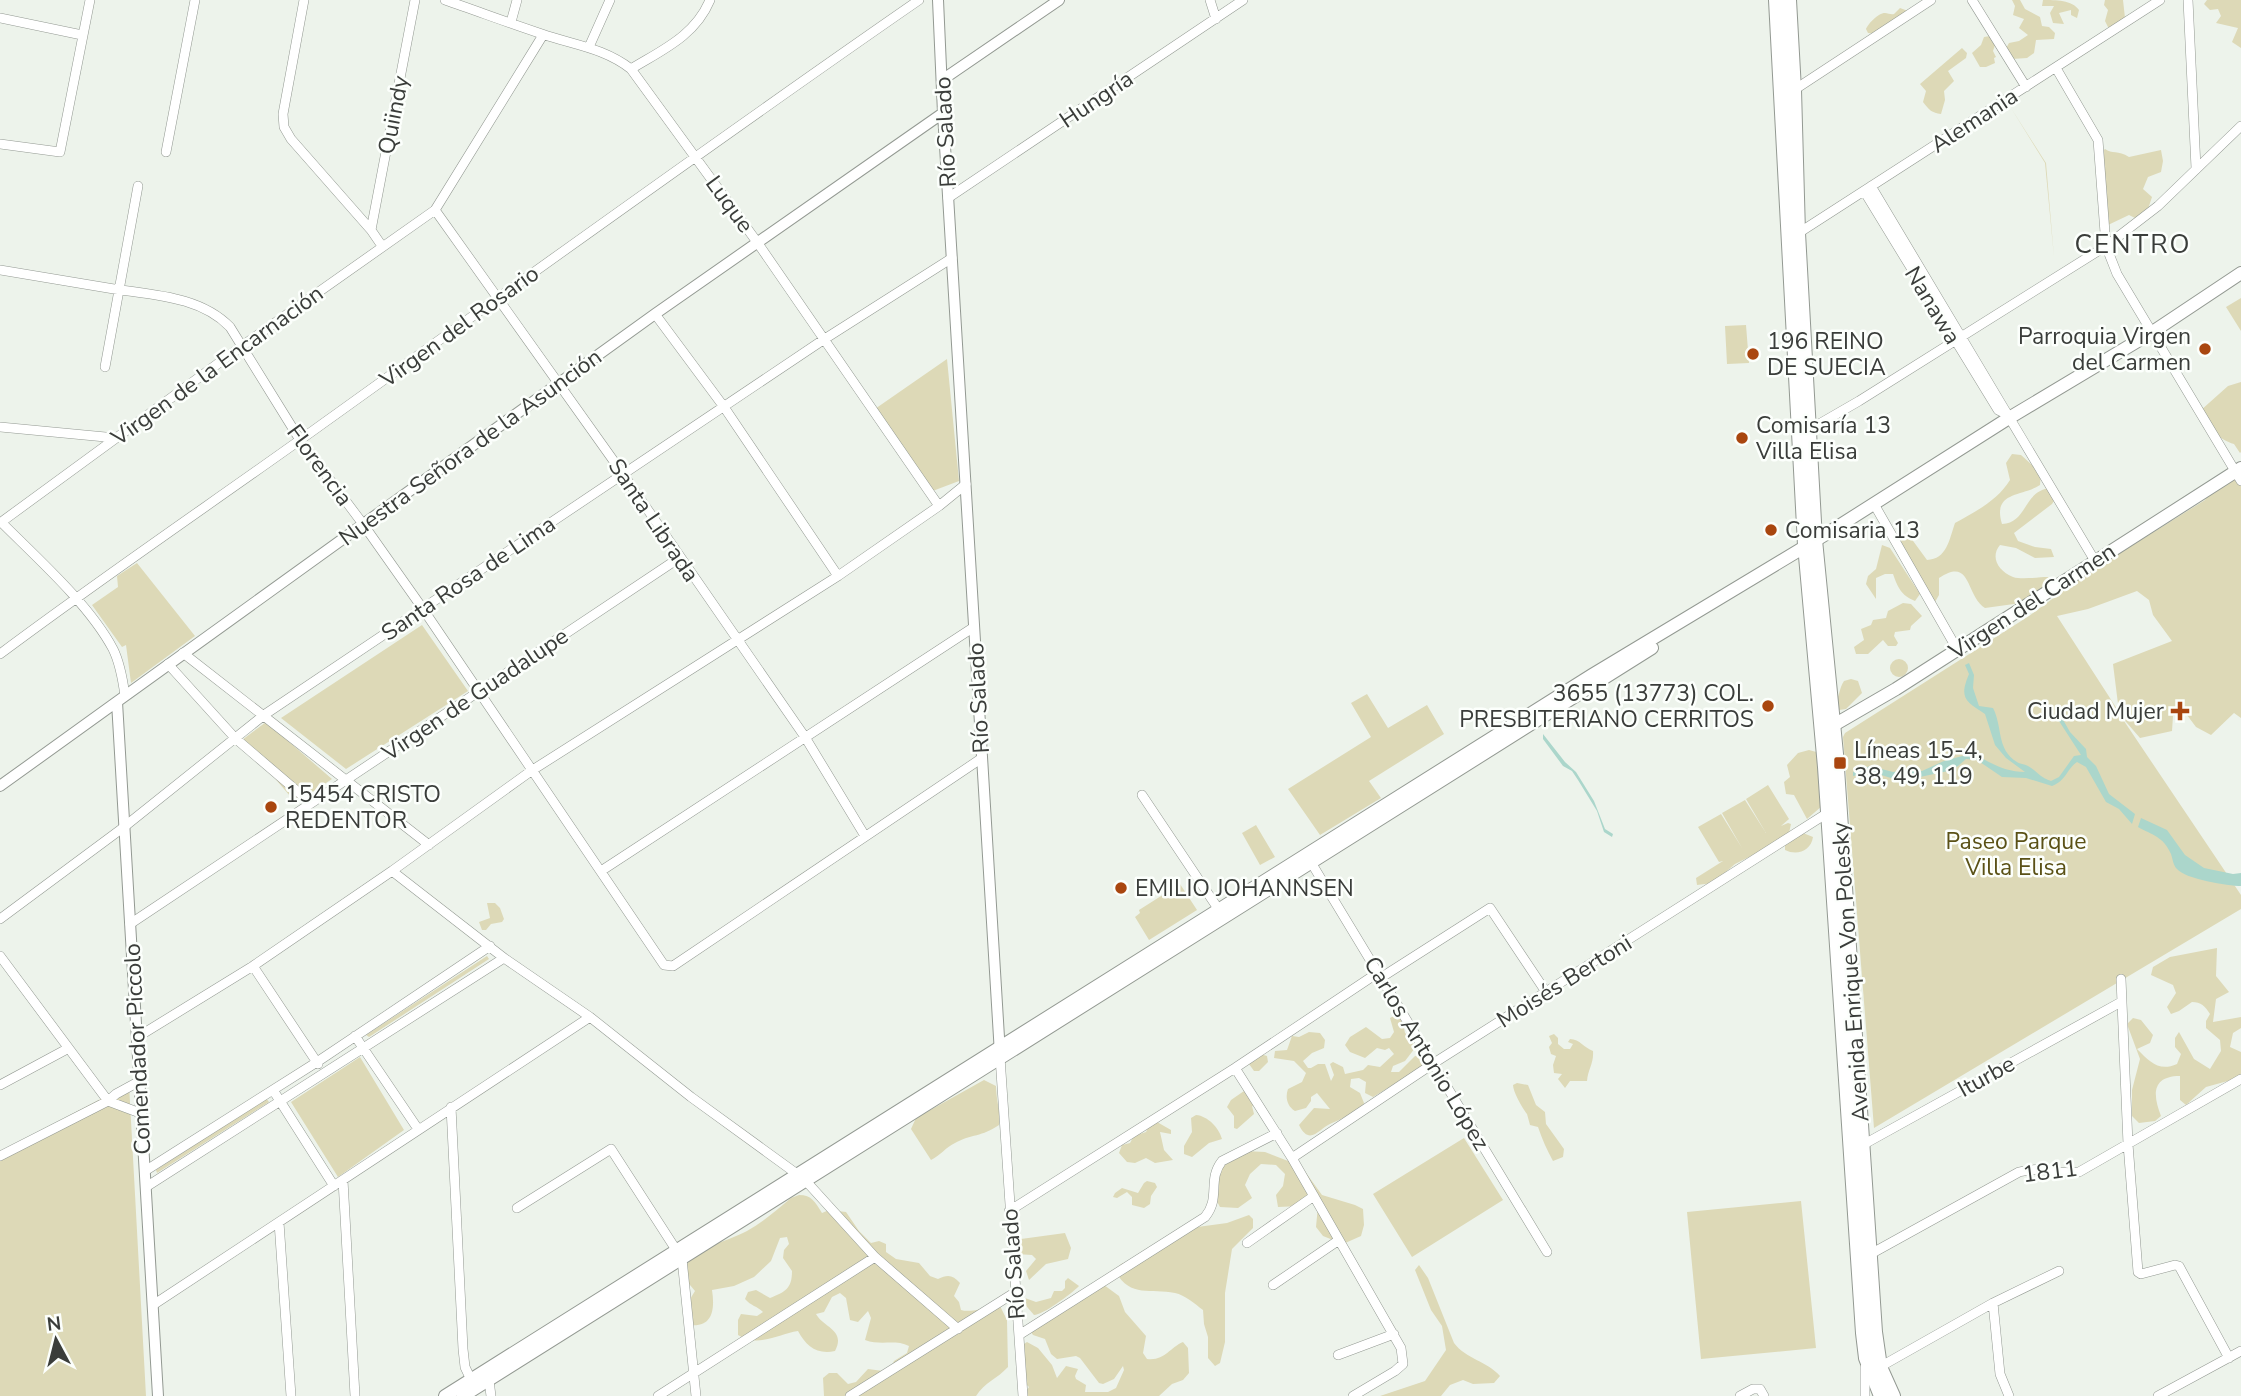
<svg xmlns="http://www.w3.org/2000/svg" width="2241" height="1396" font-family="'Nunito Sans',sans-serif">
<rect width="100%" height="100%" fill="#edf3eb"/>
<path fill="#ddd9b7" fill-rule="evenodd" d="M2012 0H2020L2025 9 2040 17 2042 26 2049 27 2055 33 2054 39 2036 40 2034 53 2027 58 2012 59 2005 50 2009 43 2019 41 2028 35 2019 28 2024 19 2013 15 2015 6Z
M2043 0C2056 0 2072 0 2079 10L2077 18 2071 15V10L2059 13 2064 24 2053 23 2050 13 2054 6H2042Z
M2105 0H2123L2125 18 2115 29 2108 27 2105 21 2108 10 2104 5Z
M2207 0H2241V48L2232 42 2238 28 2216 23 2221 16 2218 9 2210 10 2204 4Z
M1900 8 1908 11 1877 34 1868 33 1866 29C1868 24 1878 13 1885 13 1888 13 1891 15 1894 14Z
M1990 36 1996 42 1993 51 1996 57 1994 58 1995 63 1986 67H1980L1972 53 1981 45 1984 37Z
M1962 48 1967 53 1966 58 1948 71 1954 81 1944 91 1945 100 1941 114C1932 113 1929 110 1923 102L1926 91 1920 84Z
M2011 108 2046 163 2054 257 2045 163Z
M2105 149C2112 154 2118 150 2129 157L2161 150 2163 161 2161 172 2148 177 2143 189 2152 197 2146 215 2135 218 2129 215 2108 225 2098 172 2104 167 2096 157Z
M2241 298V331L2226 307Z
M1746 325 1749 363 1727 364 1725 326Z
M947 359 959 481 930 492 872 411Z
M2241 382V452L2240 453 2234 444C2220 440 2203 426 2200 411L2228 386Z
M2012 454 2021 455 2041 473 2040 485C2022 497 1992 491 2002 524 2028 523 2023 490 2051 488L2057 496 2052 504 2014 533 2018 541 2035 547 2051 549 2054 557 2035 558 2016 548 2000 545C1990 557 1998 571 2013 577 2022 580 2038 577 2048 577L2057 585 2014 604 1985 608C1965 595 1972 556 1939 578V595L1935 602 1903 559 1901 539 1908 534 1927 560C1947 559 1949 540 1955 523 1975 512 1998 500 2010 480L2006 463Z
M2241 469V718L2234 713 2211 735 2196 727 2187 715 2173 716 2172 731 2140 738 2120 715 2241 895V909L1874 1128 1843 737 1845 733 2029 616 2085 575 2205 500 2223 474ZM2137 591 2149 600 2153 615 2172 641 2113 664 2119 712 2057 616 2088 609Z
M1882 545 1890 548 1920 594 1915 601C1901 595 1898 588 1893 574H1885L1876 578V599L1866 584 1868 576 1876 569Z
M137 563 195 636 131 683 126 645 122 647 92 605 118 587 117 576Z
M1903 603 1911 604 1922 616 1911 626 1910 630 1895 632 1894 636 1898 643 1896 646H1888L1883 640 1868 654H1856L1854 647 1864 640 1861 629 1871 625 1873 620 1886 618 1888 611Z
M422 625 468 691 346 769 281 718Z
M1890 668a9 9 0 1 1 18 0a9 9 0 1 1-18 0Z
M1851 679 1858 681 1862 693 1846 709 1839 710 1835 703C1840 696 1839 688 1844 681Z
M1367 694 1388 728 1427 705 1444 734 1369 781 1381 798 1320 835 1288 789 1371 737 1351 703Z
M266 722 332 779 296 803 242 740Z
M1809 750 1820 753 1824 764 1819 779 1822 806 1807 819 1794 795 1786 794 1784 782 1790 777 1787 765 1798 753Z
M1768 785 1789 819 1781 826 1788 823 1791 824 1789 833 1798 831 1813 837C1811 851 1797 856 1785 850V842L1777 843 1735 864 1713 883 1697 885 1696 878 1723 861 1719 862 1698 827 1721 814 1742 848 1722 813 1745 800 1766 833 1746 799Z
M1256 825 1275 857 1260 865 1242 833Z
M1180 884 1197 910 1149 940 1135 917 1140 913 1139 910Z
M487 903H495L500 908 504 919 502 922 491 924 486 930H482L479 922 490 918Z
M2217 948 2216 976 2229 992 2216 999 2213 1022 2241 1017V1028L2233 1033 2230 1047 2241 1052V1074L2235 1079 2206 1087 2186 1105 2180 1100V1076C2151 1076 2153 1096 2161 1116L2155 1121 2139 1123 2132 1116V1090L2140 1059 2127 1024 2133 1018 2141 1020 2153 1035 2150 1043 2137 1049C2150 1062 2159 1072 2177 1064L2181 1054 2175 1047V1038L2179 1032 2194 1059 2210 1069 2221 1051 2220 1040 2206 1028V1021L2210 1014C2205 1006 2201 1002 2192 1002L2179 1011 2171 1014 2167 1007 2176 993 2173 985 2151 975 2153 967 2170 957Z
M487 956 489 959 369 1037 366 1035Z
M1394 1016 1402 1018 1405 1033 1411 1038 1415 1048 1405 1061 1393 1066 1391 1072H1399L1415 1056 1423 1057 1424 1066 1373 1097 1365 1093 1366 1082 1359 1078 1351 1079 1350 1087 1360 1093 1364 1103 1363 1107C1352 1113 1342 1119 1332 1123 1319 1128 1310 1147 1299 1125L1314 1108 1330 1109 1317 1093 1311 1097V1101L1306 1108 1295 1111C1287 1106 1285 1097 1288 1089L1302 1082 1306 1073 1294 1061 1274 1058 1275 1051 1287 1050 1292 1036 1299 1037 1309 1032 1320 1033 1325 1040 1324 1048 1312 1053 1303 1061 1308 1068H1311L1318 1064H1325L1331 1081 1334 1075 1330 1064 1333 1062 1343 1067 1345 1074 1363 1070 1368 1065 1380 1067 1394 1054 1389 1048 1385 1050 1377 1048 1365 1058 1350 1052 1345 1045 1350 1037 1366 1027 1382 1039 1390 1038 1394 1032 1390 1018Z
M1554 1034 1558 1038V1044L1564 1049H1570L1573 1044 1568 1042 1570 1039C1580 1039 1584 1048 1593 1051 1594 1063 1588 1069 1587 1081H1570L1565 1088 1558 1079 1562 1074 1554 1073 1553 1065 1556 1056 1551 1054 1549 1047 1552 1043 1549 1036Z
M1260 1054 1267 1056 1268 1062 1259 1071H1254L1249 1064Z
M360 1057 404 1130 338 1177 291 1102Z
M984 1080 996 1086C996 1100 1001 1112 999 1125 982 1137 971 1134 955 1143 946 1147 941 1155 931 1160L911 1129 916 1118Z
M1517 1083 1528 1085 1536 1105 1545 1112 1546 1124 1564 1149 1563 1157 1553 1161C1547 1150 1542 1139 1538 1127L1530 1125 1527 1114C1523 1109 1513 1092 1513 1085Z
M129 1084 146 1396H0V1152Z
M1244 1091H1252L1260 1107 1252 1106 1254 1114 1237 1129 1234 1128V1116L1227 1107 1231 1100Z
M266 1098 269 1102 157 1173 156 1170Z
M1196 1115C1208 1116 1219 1128 1222 1139L1209 1143 1192 1157 1184 1154V1146L1192 1132 1191 1118Z
M1157 1122 1171 1130V1134L1160 1132 1164 1150 1173 1160 1155 1163 1146 1158 1135 1163 1127 1162 1119 1153 1122 1145 1130 1143 1134 1136 1146 1132 1149 1125Z
M1464 1138 1503 1200 1412 1257 1373 1194Z
M1245 1151 1265 1152 1301 1166 1322 1195 1355 1205 1363 1209 1364 1225 1361 1236 1343 1244 1323 1236 1316 1227 1318 1206 1314 1201 1300 1206 1278 1207 1276 1195 1283 1186 1285 1174 1276 1165 1261 1164 1250 1174 1245 1185 1252 1198 1238 1208 1220 1207 1215 1198 1214 1172 1225 1160Z
M1147 1181 1155 1183 1157 1187 1151 1196 1150 1204 1144 1208 1132 1205V1197L1127 1192 1117 1198 1113 1197 1115 1193 1122 1188 1138 1193 1144 1183Z
M799 1195C812 1195 815 1202 822 1213L829 1210 846 1212 859 1231 871 1243 879 1241 886 1244V1252L896 1259 919 1263 930 1276 938 1279C948 1274 953 1275 960 1283L954 1296 959 1302 961 1310C971 1313 987 1307 1000 1306L1007 1320 1008 1367C997 1379 985 1382 976 1396H824L823 1378 829 1373H837L848 1384 856 1382 868 1369 883 1371 891 1368 894 1361 907 1353 909 1346C895 1339 881 1346 865 1340L871 1318 868 1311 858 1322 850 1320 846 1298 840 1293 832 1297 824 1312 816 1314C824 1328 846 1330 835 1351 817 1355 806 1346 798 1331 778 1334 758 1348 738 1335V1320L741 1314 757 1316 763 1312C757 1306 751 1306 745 1299L748 1292 756 1290 770 1298C785 1292 792 1289 792 1271L783 1258 784 1250 789 1244 787 1237 780 1238 771 1261 754 1277 734 1286 712 1290C715 1309 713 1328 689 1325L684 1320 687 1304 695 1291 685 1279 686 1265C705 1243 722 1244 747 1231 763 1222 777 1210 791 1198Z
M1801 1201 1816 1348 1701 1359 1687 1212Z
M1249 1215 1253 1219V1228L1232 1249 1225 1293V1342L1220 1363 1215 1366 1208 1358V1337L1204 1324 1203 1310C1195 1304 1185 1295 1175 1293 1151 1288 1130 1298 1116 1272L1121 1264 1144 1256 1190 1228 1227 1223Z
M1065 1233 1071 1248 1068 1259 1046 1264 1029 1280 1026 1271 1036 1259 1032 1255 1016 1254 1011 1245 1021 1239Z
M1419 1265 1428 1278 1454 1343C1466 1359 1487 1361 1500 1376L1494 1383 1473 1384 1463 1380 1450 1385 1441 1396H1380L1425 1381 1446 1350 1442 1326 1431 1310 1415 1270Z
M1068 1278 1079 1286C1071 1294 1043 1315 1034 1315L1022 1301 1025 1298 1036 1302 1051 1298 1054 1291H1062L1065 1288V1281Z
M1104 1285 1119 1296 1125 1312 1146 1336 1143 1353 1147 1359C1165 1361 1169 1348 1183 1342L1188 1348 1189 1373 1183 1380 1172 1384 1159 1396H1023L1029 1387 1026 1384 1024 1344 1027 1342 1038 1348 1052 1365 1057 1378 1066 1366 1078 1369 1075 1376 1076 1379 1086 1385 1085 1392H1108L1116 1388 1124 1370 1123 1366 1114 1379 1103 1384 1099 1383 1080 1358 1076 1356 1057 1359 1051 1354 1045 1339 1033 1335 1031 1332Z"/>
<path fill="#abd6cb" d="M1969 663 1974 675 1973 688 1979 706 1993 708C2003 727 1996 749 2017 762 2020 764 2024 764 2028 766 2037 771 2040 778 2051 781L2059 777 2074 756 2081 755 2059 721 2062 718 2070 732 2086 749 2087 757 2096 766 2109 794 2135 814 2132 824 2119 809 2106 802 2086 767 2077 762C2066 770 2066 781 2052 786L2026 778 2002 777 1977 760 1966 759 1958 766 1948 771 1920 777 1894 779 1872 772 1853 776V772L1870 766 1893 772 1905 770 1922 771 1944 761 1973 753C1990 763 2005 772 2025 772L2006 758 1995 745 1985 714C1965 701 1959 698 1969 674L1965 665Z
M1543 734 1565 762 1576 772 1594 801 1605 829 1613 834 1612 837 1604 832 1597 811 1578 780 1572 771 1563 766 1543 739Z
M2141 818 2167 830 2185 855 2204 868 2233 874 2241 873V886C2228 886 2185 879 2177 869 2173 865 2173 860 2171 854 2163 836 2152 835 2138 827Z"/>
<g fill="none" stroke-linecap="round" stroke-linejoin="round">
<g stroke="#939992" stroke-width="10">
<path id="minor" d="M304 0 283 114 284 127 291 139 371 230 382 246
M445 0C477 11 509 23 542 34 574 45 604 48 631 69L757 242 939 506
M1210 0 1216 19
M1972 0 2026 87
M2188 0 2196 168
M0 18 82 35
M511 22 517 0
M589 47 610 0
M2056 68 2098 140 2106 246 2117 274 2241 481
M631 69C662 50 695 36 710 0
M1791 92 1931 0
M0 144 60 152 90 0
M166 152 195 0
M1871 186 2095 561
M1864 191 1998 410 2006 414
M948 198 1243 0
M435 210 623 474 805 737 865 836
M371 230 415 0
M1797 234 2160 0
M0 270C36 276 72 282 108 288 149 295 199 295 230 327L300 440 363 524 423 609 664 965 673 966 982 758
M655 314 724 407 838 576
M105 367 138 186
M0 427 116 438
M1807 431 1859 401 2106 246 2158 206 2241 126
M1874 504 1957 649
M1 522C37 558 89 604 113 649 120 663 123 681 125 696
M0 523 242 346 435 210 543 35
M183 653 429 845
M0 654C103 577 209 505 314 430 515 286 715 141 919 0
M168 664 235 738 311 803
M1142 795 1221 913
M1309 859 1547 1252
M392 871 504 958 590 1017 691 1097 797 1174
M601 871 974 627
M0 919 124 827 264 715 823 340 952 258
M130 924 679 558
M0 956 108 1101 140 1113
M253 966 318 1064
M1382 977 1490 908 1546 992
M2121 979 2128 1144 2138 1272 2141 1274 2175 1265 2179 1266 2229 1358
M355 1036 418 1129
M136 1038 253 966 392 871 531 771 838 576 939 506 966 484
M1000 1057 1023 1396
M1235 1068 1292 1158 1401 1348 1403 1364 1395 1371 1353 1396
M0 1085 67 1049
M273 1090 334 1186
M451 1107 463 1349 465 1367 473 1384
M1859 1147 2121 1002
M0 1156 108 1101 116 1094 138 1082
M1292 1158 1434 1063 1829 812
M145 1171 317 1062 490 946
M343 1180 355 1396
M805 1180 875 1257 958 1329
M146 1187 504 958
M517 1208 611 1149 682 1259 696 1396
M1009 1211 1235 1068 1379 972
M279 1222 291 1396
M1247 1243 1314 1196
M1867 1256 2019 1172C2044 1165 2057 1176 2079 1172L2241 1079
M1273 1285 1339 1240
M1993 1303 2000 1374 2009 1396
M153 1305 590 1017
M1019 1335 1205 1217C1221 1198 1207 1180 1222 1161L1277 1133
M1338 1355 1394 1334
M1878 1368 1993 1303 2059 1271
M489 1380 491 1396
M658 1396 875 1257
M850 1396 1014 1293
M1740 1396 1753 1389H1760L1764 1396
M1865 1396V1367
M2158 1396 2241 1351"/>
</g>
<g stroke="#939992" stroke-width="12">
<path id="tertiary" d="M938 0 943 113 1000 1054
M942 80 1059 0
M117 702 158 1396
M0 786 655 314 943 113"/>
</g>
<g stroke="#939992" stroke-width="14">
<path id="secondary" d="M1827 729 1896 689 2241 468
M445 1396 1592 675 1831 531 2009 418 2151 333 2241 273
M463 1396 1652 648"/>
</g>
<g stroke="#939992" stroke-width="16">
<path id="primary" d="M1776 0 1805 545 1825 767 1863 1333 1866 1358 1881 1396
M1789 0 1794 90 1798 233 1815 540 1836 754 1875 1332 1880 1367 1893 1396"/>
</g>
<use href="#minor" stroke="#fff" stroke-width="9"/>
<use href="#tertiary" stroke="#fff" stroke-width="10"/>
<use href="#secondary" stroke="#fff" stroke-width="12"/>
<use href="#primary" stroke="#fff" stroke-width="14"/>
</g>
<g fill="#a9460f" stroke="#fcfffc" stroke-width="2.5">
<circle cx="2205" cy="349" r="7"/>
<circle cx="1753" cy="354" r="7"/>
<circle cx="1742" cy="438" r="7"/>
<circle cx="1771" cy="530" r="7"/>
<circle cx="1768" cy="706" r="7"/>
<path d="M2176.5 700.5h7v7h7v7h-7v7h-7v-7h-7v-7h7z"/>
<rect x="1833" y="756" width="14" height="14" rx="3.5"/>
<circle cx="271" cy="807" r="7"/>
<circle cx="1121" cy="888" r="7"/>
</g>
<g text-anchor="middle" stroke-width="5" stroke-linejoin="round" paint-order="stroke">
<g font-size="23" fill="#3a3d3a" stroke="#fcfffc">
<text transform="translate(1096 99) rotate(-34)" y="8">Hungría</text>
<text transform="translate(393 115) rotate(-79)" y="8">Quiindy</text>
<text transform="translate(1974 120) rotate(-33)" y="8">Alemania</text>
<text transform="translate(945 132) rotate(-93)" y="8">Río Salado</text>
<text transform="translate(730 204) rotate(54)" y="8">Luque</text>
<text transform="translate(1933 305) rotate(59)" y="8">Nanawa</text>
<text transform="translate(459 326) rotate(-36)" y="8">Virgen del Rosario</text>
<text transform="translate(217 365) rotate(-36)" y="8">Virgen de la Encarnación</text>
<text transform="translate(470 447) rotate(-36)" y="8">Nuestra Señora de la Asunción</text>
<text transform="translate(320 465) rotate(54)" y="8">Florencia</text>
<text transform="translate(654 520) rotate(56)" y="8">Santa Librada</text>
<text transform="translate(468 578) rotate(-34)" y="8">Santa Rosa de Lima</text>
<text transform="translate(2032 601) rotate(-33)" y="8">Virgen del Carmen</text>
<text transform="translate(475 694) rotate(-34)" y="8">Virgen de Guadalupe</text>
<text transform="translate(978 698) rotate(-93)" y="8">Río Salado</text>
<text transform="translate(1850 972) rotate(-94)" y="8">Avenida Enrique Von Polesky</text>
<text transform="translate(1564 981) rotate(-32)" y="8">Moisés Bertoni</text>
<text transform="translate(137 1049) rotate(-93)" y="8">Comendador Piccolo</text>
<text transform="translate(1427 1053) rotate(59)" y="8">Carlos Antonio López</text>
<text transform="translate(1986 1076) rotate(-29)" y="8">Iturbe</text>
<text transform="translate(2050 1171) rotate(-7)" y="8">1811</text>
<text transform="translate(1013 1264) rotate(-94)" y="8">Río Salado</text>
</g>
<g font-size="23" fill="#3a3d3a" stroke="#fcfffc" text-anchor="start">
<text x="2191" y="344" text-anchor="end">Parroquia Virgen<tspan x="2191" dy="26">del Carmen</tspan></text>
<text x="1767" y="349">196 REINO<tspan x="1767" dy="26">DE SUECIA</tspan></text>
<text x="1756" y="433">Comisaría 13<tspan x="1756" dy="26">Villa Elisa</tspan></text>
<text x="1785" y="538">Comisaria 13</text>
<text x="1754" y="701" text-anchor="end">3655 (13773) COL.<tspan x="1754" dy="26">PRESBITERIANO CERRITOS</tspan></text>
<text x="2164" y="719" text-anchor="end">Ciudad Mujer</text>
<text x="1854" y="758">Líneas 15-4,<tspan x="1854" dy="26">38, 49, 119</tspan></text>
<text x="285" y="802">15454 CRISTO<tspan x="285" dy="26">REDENTOR</tspan></text>
<text x="1135" y="896">EMILIO JOHANNSEN</text>
</g>
<g font-size="23" fill="#5a5116" stroke="#fcfffc">
<text x="2016" y="849">Paseo Parque<tspan x="2016" dy="26">Villa Elisa</tspan></text>
</g>
<g font-size="26" letter-spacing="2" fill="#3a3d3a" stroke="#fcfffc">
<text x="2133" y="253">CENTRO</text>
</g>
</g>
<g transform="translate(56 1340) rotate(353)" stroke="#fcfffc" stroke-width="5" paint-order="stroke">
<path d="M0-5L12 26L0 18L-12 26Z" fill="#3a3d3a"/>
<text y="-10" font-size="19" font-weight="bold" text-anchor="middle" fill="#3a3d3a">N</text>
</g>
</svg>
